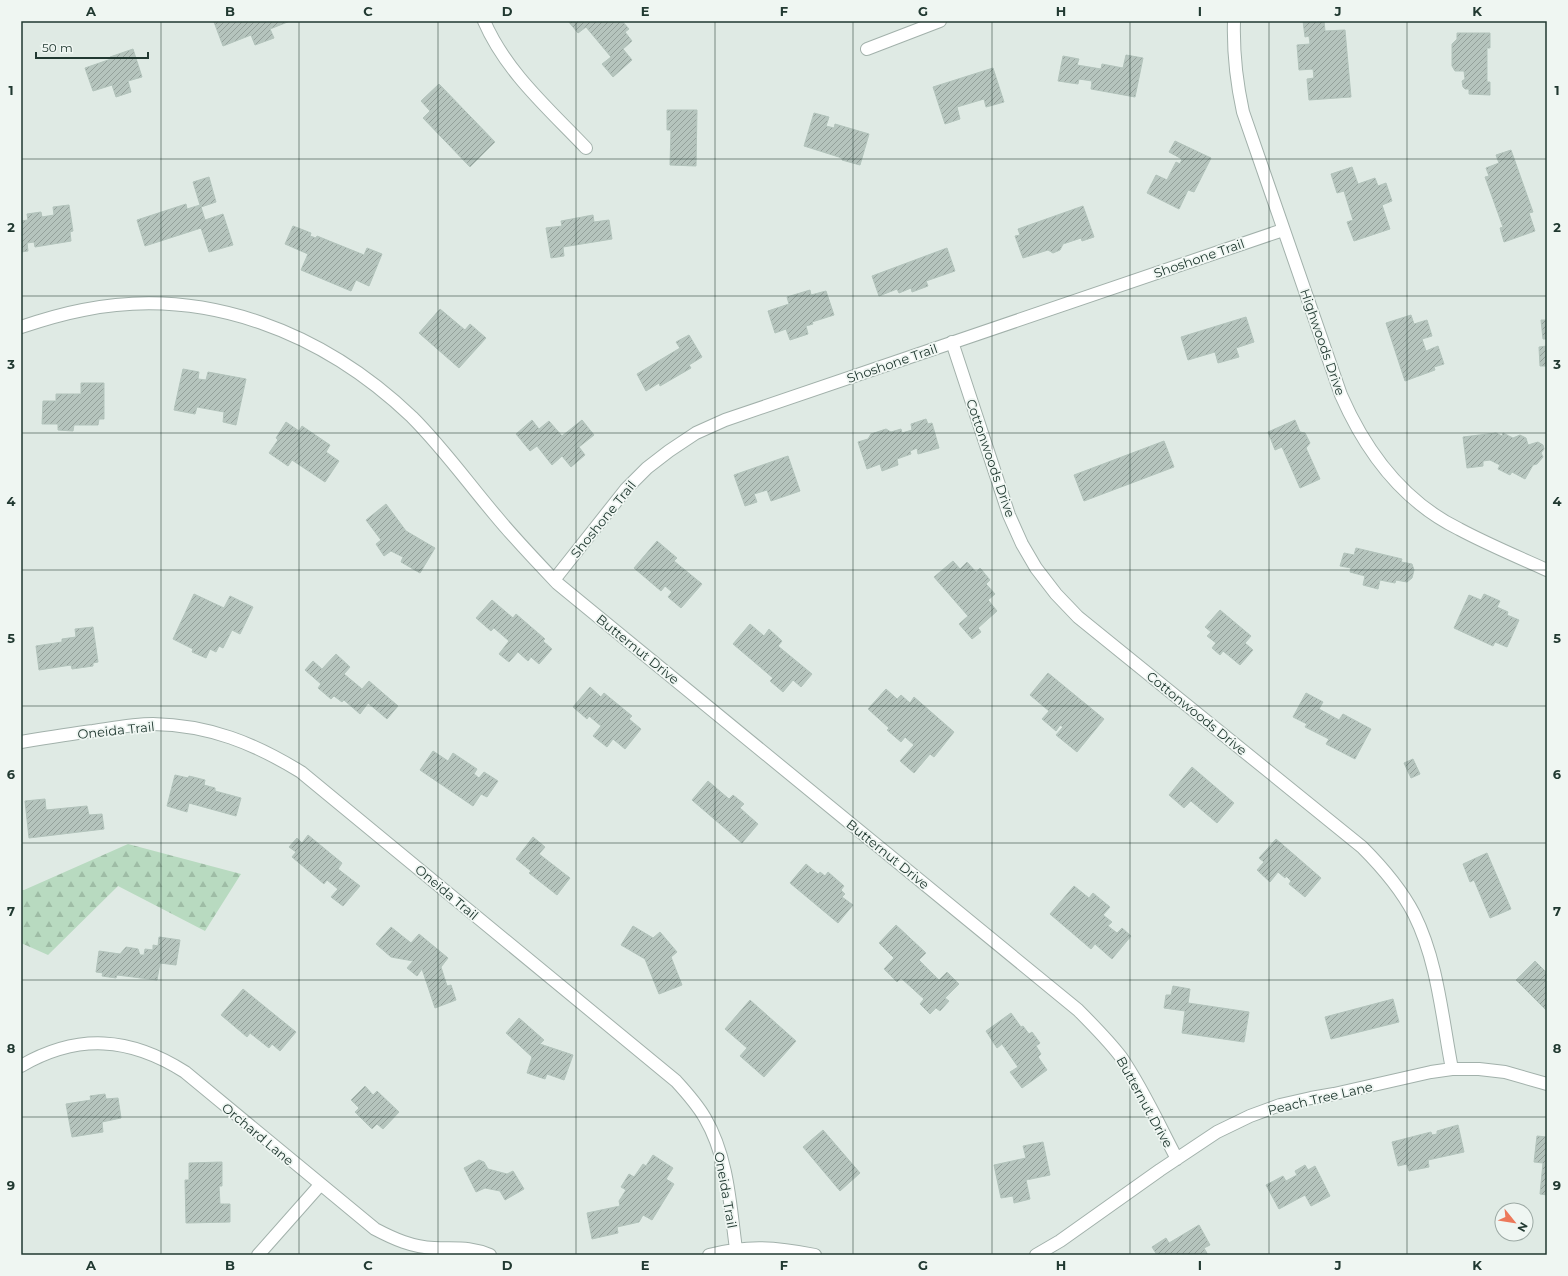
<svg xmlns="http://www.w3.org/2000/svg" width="1568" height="1276" font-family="Montserrat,sans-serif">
<defs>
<pattern id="forest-firs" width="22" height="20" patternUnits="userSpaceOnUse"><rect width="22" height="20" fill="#b8dac0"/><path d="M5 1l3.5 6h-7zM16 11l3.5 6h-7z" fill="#9ebca5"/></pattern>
<pattern id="building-hatch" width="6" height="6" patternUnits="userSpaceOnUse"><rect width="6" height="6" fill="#b5c4bd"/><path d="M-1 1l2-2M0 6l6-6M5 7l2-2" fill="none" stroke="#93a09a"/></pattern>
</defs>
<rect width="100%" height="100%" fill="#dfeae4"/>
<path fill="url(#forest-firs)" d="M128 844 241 874 205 931 118 886 48 955 21 943V890H24Z"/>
<path fill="url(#building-hatch)" stroke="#b2c3bb" d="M217 21H290L270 29 274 38 255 45 251 35 223 46 214 22Z
M568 21H622L629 29 625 32 632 41 623 49 632 60 613 77 602 64 611 57 586 27 578 33Z
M1303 21H1324L1325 31 1345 30 1351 97 1309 100 1307 79 1314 78 1313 69 1299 70 1297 45 1310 44 1309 36 1305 37Z
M1457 33H1490V48H1487V82H1490V95L1469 94V89H1465L1463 87 1462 81 1465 79 1464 71H1455L1452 66V44L1457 39Z
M133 49 142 77 128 81 131 92 116 97 112 85 93 91 85 68 111 59 110 57Z
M1126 55 1143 58 1135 97 1091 89 1092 81 1079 79 1078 84 1058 81 1063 56 1079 59 1077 65 1101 69 1102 64 1123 68Z
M993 68 1004 102 986 107 984 99 957 107 960 119 945 124 933 87Z
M439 84 495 142 470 167 423 118 430 111 421 101Z
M667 110H697L696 166 670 165 671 130H667Z
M814 113 829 117 826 126 834 128 835 124 869 134 860 165 842 160V158L804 146Z
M1175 141 1211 158 1194 192 1188 190 1179 209 1147 193 1156 175 1167 180 1176 162 1180 164 1182 159 1169 152Z
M1511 150 1533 212 1529 213 1535 231 1504 242 1500 228 1503 227 1485 177 1489 176 1486 168 1499 163 1496 155Z
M1352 167 1358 184 1375 178 1378 186 1386 183 1392 201 1382 205 1390 229 1354 241 1347 222 1353 220 1344 191 1337 193 1331 174Z
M209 177 216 202 201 207 205 220 223 214 233 245 209 252 201 228 145 246 137 220 186 204 187 209 200 205 193 182Z
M69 205 73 231 70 232 71 241 35 247 34 242 27 243 28 251 21 252V221L28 220 27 214 41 212 42 217 54 215 53 207Z
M1083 206 1094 237 1082 241 1081 238 1063 244 1060 250 1053 253 1048 250 1023 258 1015 236 1020 235 1018 229Z
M593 215 594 222 609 220 612 239 563 247 564 256 551 258 546 228 562 226 561 221Z
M293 226 311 233 310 236 316 238 317 236 364 255 367 248 382 254 369 286 356 280 351 291 301 270 308 254 285 244Z
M947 248 955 271 926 281 928 286 912 292 911 288 899 293 897 289 879 296 872 276Z
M810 290 811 295 826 291 834 315 812 322 813 324 806 326 808 334 790 340 786 329 775 333 768 311 789 304 787 297Z
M440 309 465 330 470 324 486 338 459 368 419 333Z
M1411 315 1414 324 1427 320 1432 336 1422 339 1426 351 1438 346 1444 364 1434 367 1435 370 1405 381 1386 323Z
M1246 317 1254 342 1236 348 1239 357 1218 363 1215 352 1188 360 1181 337Z
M1541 320H1547V339H1543Z
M689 335 702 357 689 365 691 368 660 386 659 383 646 391 637 374 680 348 676 342Z
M1547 346V366H1540L1539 347Z
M183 369 199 372 198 379 206 380 208 372 246 379 236 425 223 422 224 412 197 407 195 414 174 410Z
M81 383H104V419H99L98 425H74L73 431 58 430V424H42L43 401H56V394H81Z
M926 419 928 424 932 423 939 448 918 454 917 448 910 451 911 454 897 459 898 465 882 471 880 464 867 469 858 442 868 439 871 434 886 429 891 432 901 429 902 433 912 430 911 424Z
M532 420 539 429 549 421 562 436 582 420 594 435 579 447 585 455 571 467 562 456 552 465 537 446 530 451 516 434Z
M1295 420 1300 432 1305 433 1310 443 1306 448 1320 479 1300 488 1282 447 1275 450 1268 432Z
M286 422 299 431 302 426 330 445 326 452 339 461 325 482 292 460 288 466 269 453 278 440 276 438Z
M1496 433 1502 436 1503 433 1513 438 1520 435 1526 438 1528 445 1538 442 1543 445 1544 449 1541 453 1543 457 1537 464 1533 465 1525 479 1512 472 1510 475 1498 469 1500 465 1490 460 1483 461V466L1467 468 1463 437Z
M1164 441 1174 467 1084 501 1074 475Z
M788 456 800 491 771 501 767 490 754 494 757 502 745 506 734 475Z
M386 504 406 531 435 548 420 573 401 562 403 557 391 551 384 556 376 544 381 540 366 520Z
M657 541 677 558 674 561 702 584 681 608 668 597 672 592 665 586 661 591 634 568Z
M1356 548 1402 559 1401 562 1412 564 1414 570 1412 578 1407 582 1396 580 1395 583 1380 580 1378 589 1363 585 1365 576 1350 572 1351 568 1340 566 1344 553 1354 555Z
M953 561 960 569 967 562 976 572 980 568 990 580 986 584 995 594 988 600 997 611 978 628 981 632 972 639 959 624 968 616 934 577Z
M194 594 224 608 230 596 253 607 240 634 232 630 223 648 219 646 216 652 210 649 206 658 192 652 193 649 173 639Z
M1484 594 1500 601 1497 607 1508 612 1507 615 1519 620 1507 647 1495 642 1493 646 1454 628 1469 595 1481 600Z
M492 600 513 618 516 614 545 639 543 641 552 649 539 664 531 657 528 661 518 652 509 662 499 654 509 641 494 628 491 631 476 618Z
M1220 610 1251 636 1245 643 1253 650 1240 665 1223 651 1220 655 1212 648 1216 643 1207 636 1211 632 1205 627Z
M750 624 764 636 769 629 782 641 778 646 812 674 801 687 793 680 783 692 770 681 773 678 733 644Z
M93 627 98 662 93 663V666L72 669 71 665 39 670 36 646 62 642V639L76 637 75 629Z
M336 654 350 667 344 674 362 689 369 681 398 706 387 719 368 703 360 714 344 700 342 702 334 696 331 699 318 688 321 684 305 670 313 661 322 669Z
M1048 673 1104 719 1077 752 1056 735 1063 727 1060 725 1056 731 1042 719 1049 711 1030 695Z
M590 687 601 697 604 693 632 716 629 719 641 729 625 749 613 739 607 747 593 736 601 726 589 716 587 719 573 707Z
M886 689 897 699 901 695 910 703 914 697 954 732 934 757 930 754 914 773 900 761 914 745 905 737 901 742 887 730 889 728 868 709Z
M1306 693 1323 702 1319 709 1339 720 1343 714 1371 729 1355 759 1326 744 1329 739 1305 727 1307 724 1293 717Z
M433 751 448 761 453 753 477 769 474 774 479 778 484 772 498 781 487 797 481 794 473 806 420 770Z
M1413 759 1420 774 1411 778 1404 763Z
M1192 767 1234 803 1217 823 1191 801 1184 808 1169 795Z
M175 775 188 778 189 776 205 780 204 785 215 788V791L241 798 236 816 189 803 187 812 167 806Z
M708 781 729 799 733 795 744 804 740 808 758 824 742 843 692 800Z
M45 799 46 810 87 806 89 815 102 814 104 829 29 838 25 801Z
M308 835 342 863 338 869 360 886 343 906 331 897 338 889 327 880 324 884 292 857 296 852 289 847 297 838 302 843Z
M533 837 545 847 539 854 570 878 557 895 529 873 531 871 516 859Z
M1276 839 1321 878 1305 897 1289 884 1291 881 1286 876 1285 878 1278 872 1270 882 1257 870 1264 862 1259 858Z
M1487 853 1511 909 1490 918 1474 880 1470 882 1463 864Z
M806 864 818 874 820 872 825 876 828 872 844 886 841 890 845 894 842 897 853 905 838 923 790 883Z
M1074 886 1089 898 1093 893 1110 907 1103 915 1112 922 1108 926 1117 933 1122 928 1131 936 1112 959 1095 944 1091 949 1050 914Z
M896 925 926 953 919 960 939 980 947 972 959 984 945 998 949 1001 940 1011 936 1008 930 1014 920 1004 924 999 901 978 897 982 884 969 894 958 879 943Z
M633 926 653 938 660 932 677 952 671 957 682 985 659 994 645 959 621 945Z
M391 927 411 943 419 934 448 958 441 967 447 986 451 985 456 1000 435 1008 422 969 417 976 407 968 413 961 391 957 376 944Z
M159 937 180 940 176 965 160 963 157 980 117 975 116 978 102 976 103 973 96 972 99 951 120 954 126 947 138 949 140 955H144L145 949 153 950V945L158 946Z
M1535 961 1547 973V1011L1516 980Z
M1173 986 1190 989 1188 1003 1249 1012 1244 1042 1182 1033 1185 1011 1164 1008 1166 995H1171Z
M243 989 296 1032 280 1051 272 1044 269 1048 250 1033 247 1037 221 1015Z
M1393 999 1399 1022 1331 1039 1325 1017Z
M750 1000 796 1041 764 1077 740 1056 747 1048 725 1029Z
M1011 1013 1021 1027 1023 1026 1029 1034 1032 1032 1040 1043 1036 1046 1041 1054 1038 1057 1047 1070 1022 1088 1010 1072 1018 1067 1002 1044 997 1048 986 1031Z
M519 1018 544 1040 540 1044 573 1055 564 1080 547 1074 545 1079 527 1073 532 1057 506 1033Z
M365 1086 373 1095 377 1091 399 1112 383 1129 377 1124 372 1129 355 1112 359 1108 351 1100Z
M105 1094 106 1099 118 1098 121 1118 102 1122 103 1132 72 1137 66 1104 91 1100 90 1096Z
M1458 1125 1464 1152 1428 1160 1429 1167 1409 1171 1407 1164 1398 1166 1392 1142 1431 1132 1432 1135 1437 1134V1131Z
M823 1130 860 1173 840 1191 803 1147Z
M1537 1136 1547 1137V1195L1540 1194 1543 1163 1534 1162Z
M1043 1142 1050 1175 1026 1180 1030 1199 1014 1203 1013 1196 1001 1198 994 1165 1026 1158 1023 1146Z
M653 1155 673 1168 666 1179 674 1184 652 1220 643 1215 639 1222 617 1227 618 1233 592 1239 587 1213 620 1206 619 1201 626 1190 621 1187 629 1174 634 1177 643 1164 646 1166Z
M479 1160 484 1162 488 1169 507 1174 513 1171 524 1189 505 1200 500 1191 485 1188 476 1192 464 1168Z
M222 1162V1186H219L220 1204H230V1222L186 1223 185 1180H189V1163Z
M1305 1165 1308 1170 1315 1166 1330 1196 1311 1206 1305 1195 1279 1209 1266 1185 1283 1176 1286 1181 1297 1175 1295 1171Z
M1199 1225 1210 1245 1204 1248 1208 1255H1157L1152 1247 1166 1238 1169 1243Z"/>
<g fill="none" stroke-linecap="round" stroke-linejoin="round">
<g stroke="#a2b1ab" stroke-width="14">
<path id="minor" d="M484 21C506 72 549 109 586 148
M1234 21C1233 54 1236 80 1243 112L1341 395C1366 452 1402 501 1459 529 1487 544 1518 557 1547 570
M867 49 940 21
M21 327C42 320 62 314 83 310 206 285 324 333 412 417 443 448 468 483 496 516 515 539 536 561 557 583L1078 1010C1093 1025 1108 1040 1121 1057 1143 1089 1159 1125 1177 1159
M952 342 1009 515 1022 544 1036 568 1056 594 1078 617 1362 847C1382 867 1401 889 1414 914 1438 962 1442 1018 1452 1069
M554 580 626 489 647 468 669 451 696 433 725 420 1283 230
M21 742C45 738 69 734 93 731 113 728 133 724 153 724 209 725 254 743 301 772L676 1081C687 1093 697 1104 705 1118 728 1157 730 1205 736 1249
M21 1066C78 1033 130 1037 185 1072L375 1229C394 1239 412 1247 434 1248 456 1249 469 1246 490 1255
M258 1255 320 1185
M709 1255C748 1245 775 1247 815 1255
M1036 1255 1060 1241 1160 1170 1217 1132 1250 1116 1280 1105 1311 1098 1334 1094 1431 1072 1452 1069H1479L1505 1072 1547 1084"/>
</g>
<use href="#minor" stroke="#fff" stroke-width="12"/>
</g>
<path fill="none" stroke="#213931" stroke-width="1" stroke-opacity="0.55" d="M161 21V1255M299 21V1255M438 21V1255M576 21V1255M715 21V1255M853 21V1255M992 21V1255M1130 21V1255M1269 21V1255M1407 21V1255M21 159H1547M21 296H1547M21 433H1547M21 570H1547M21 706H1547M21 843H1547M21 980H1547M21 1117H1547"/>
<g text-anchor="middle" stroke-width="3.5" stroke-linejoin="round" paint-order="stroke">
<g font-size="13" fill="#213931" stroke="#eff6f2">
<text transform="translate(1199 258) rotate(-19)" y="5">Shoshone Trail</text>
<text transform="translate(1323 342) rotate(71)" y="5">Highwoods Drive</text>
<text transform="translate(892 363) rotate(-19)" y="5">Shoshone Trail</text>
<text transform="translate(991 458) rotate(71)" y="5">Cottonwoods Drive</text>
<text transform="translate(603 519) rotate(-51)" y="5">Shoshone Trail</text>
<text transform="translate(638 649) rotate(39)" y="5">Butternut Drive</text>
<text transform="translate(1197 713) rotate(39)" y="5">Cottonwoods Drive</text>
<text transform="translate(116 730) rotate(-6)" y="5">Oneida Trail</text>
<text transform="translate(888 854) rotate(39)" y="5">Butternut Drive</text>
<text transform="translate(447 892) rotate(40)" y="5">Oneida Trail</text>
<text transform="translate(1320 1098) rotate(-13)" y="5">Peach Tree Lane</text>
<text transform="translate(1145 1102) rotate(61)" y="5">Butternut Drive</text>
<text transform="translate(258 1134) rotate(40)" y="5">Orchard Lane</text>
<text transform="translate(726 1190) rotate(80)" y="5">Oneida Trail</text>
</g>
</g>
<rect width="1568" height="1276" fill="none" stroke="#eff6f2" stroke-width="44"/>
<g transform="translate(1514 1222) rotate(120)"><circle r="19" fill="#eff6f2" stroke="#9daaa5"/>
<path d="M0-3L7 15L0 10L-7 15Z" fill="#ec795b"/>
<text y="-6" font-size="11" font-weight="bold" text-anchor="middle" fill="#213931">N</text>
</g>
<path d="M36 52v6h112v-6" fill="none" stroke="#213931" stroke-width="2"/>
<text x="42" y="52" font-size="12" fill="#213931" stroke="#eff6f2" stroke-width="3" paint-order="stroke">50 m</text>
<rect x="22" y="22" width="1524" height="1232" fill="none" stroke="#213931" stroke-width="1.5"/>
<g font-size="13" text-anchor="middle" font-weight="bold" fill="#213931">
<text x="91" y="16">A</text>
<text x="230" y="16">B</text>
<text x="368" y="16">C</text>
<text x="507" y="16">D</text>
<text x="645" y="16">E</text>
<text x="784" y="16">F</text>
<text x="923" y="16">G</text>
<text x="1061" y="16">H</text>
<text x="1200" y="16">I</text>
<text x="1338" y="16">J</text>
<text x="1477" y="16">K</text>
<text x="11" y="95">1</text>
<text x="1557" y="95">1</text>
<text x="11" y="232">2</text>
<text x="1557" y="232">2</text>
<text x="11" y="369">3</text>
<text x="1557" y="369">3</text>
<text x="11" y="506">4</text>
<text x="1557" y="506">4</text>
<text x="11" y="643">5</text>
<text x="1557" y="643">5</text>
<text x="11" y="779">6</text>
<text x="1557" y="779">6</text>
<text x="11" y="916">7</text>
<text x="1557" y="916">7</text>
<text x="11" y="1053">8</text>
<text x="1557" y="1053">8</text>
<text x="11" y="1190">9</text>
<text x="1557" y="1190">9</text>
<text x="91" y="1270">A</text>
<text x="230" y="1270">B</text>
<text x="368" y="1270">C</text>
<text x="507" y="1270">D</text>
<text x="645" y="1270">E</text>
<text x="784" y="1270">F</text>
<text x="923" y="1270">G</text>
<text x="1061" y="1270">H</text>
<text x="1200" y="1270">I</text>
<text x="1338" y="1270">J</text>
<text x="1477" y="1270">K</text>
</g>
</svg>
